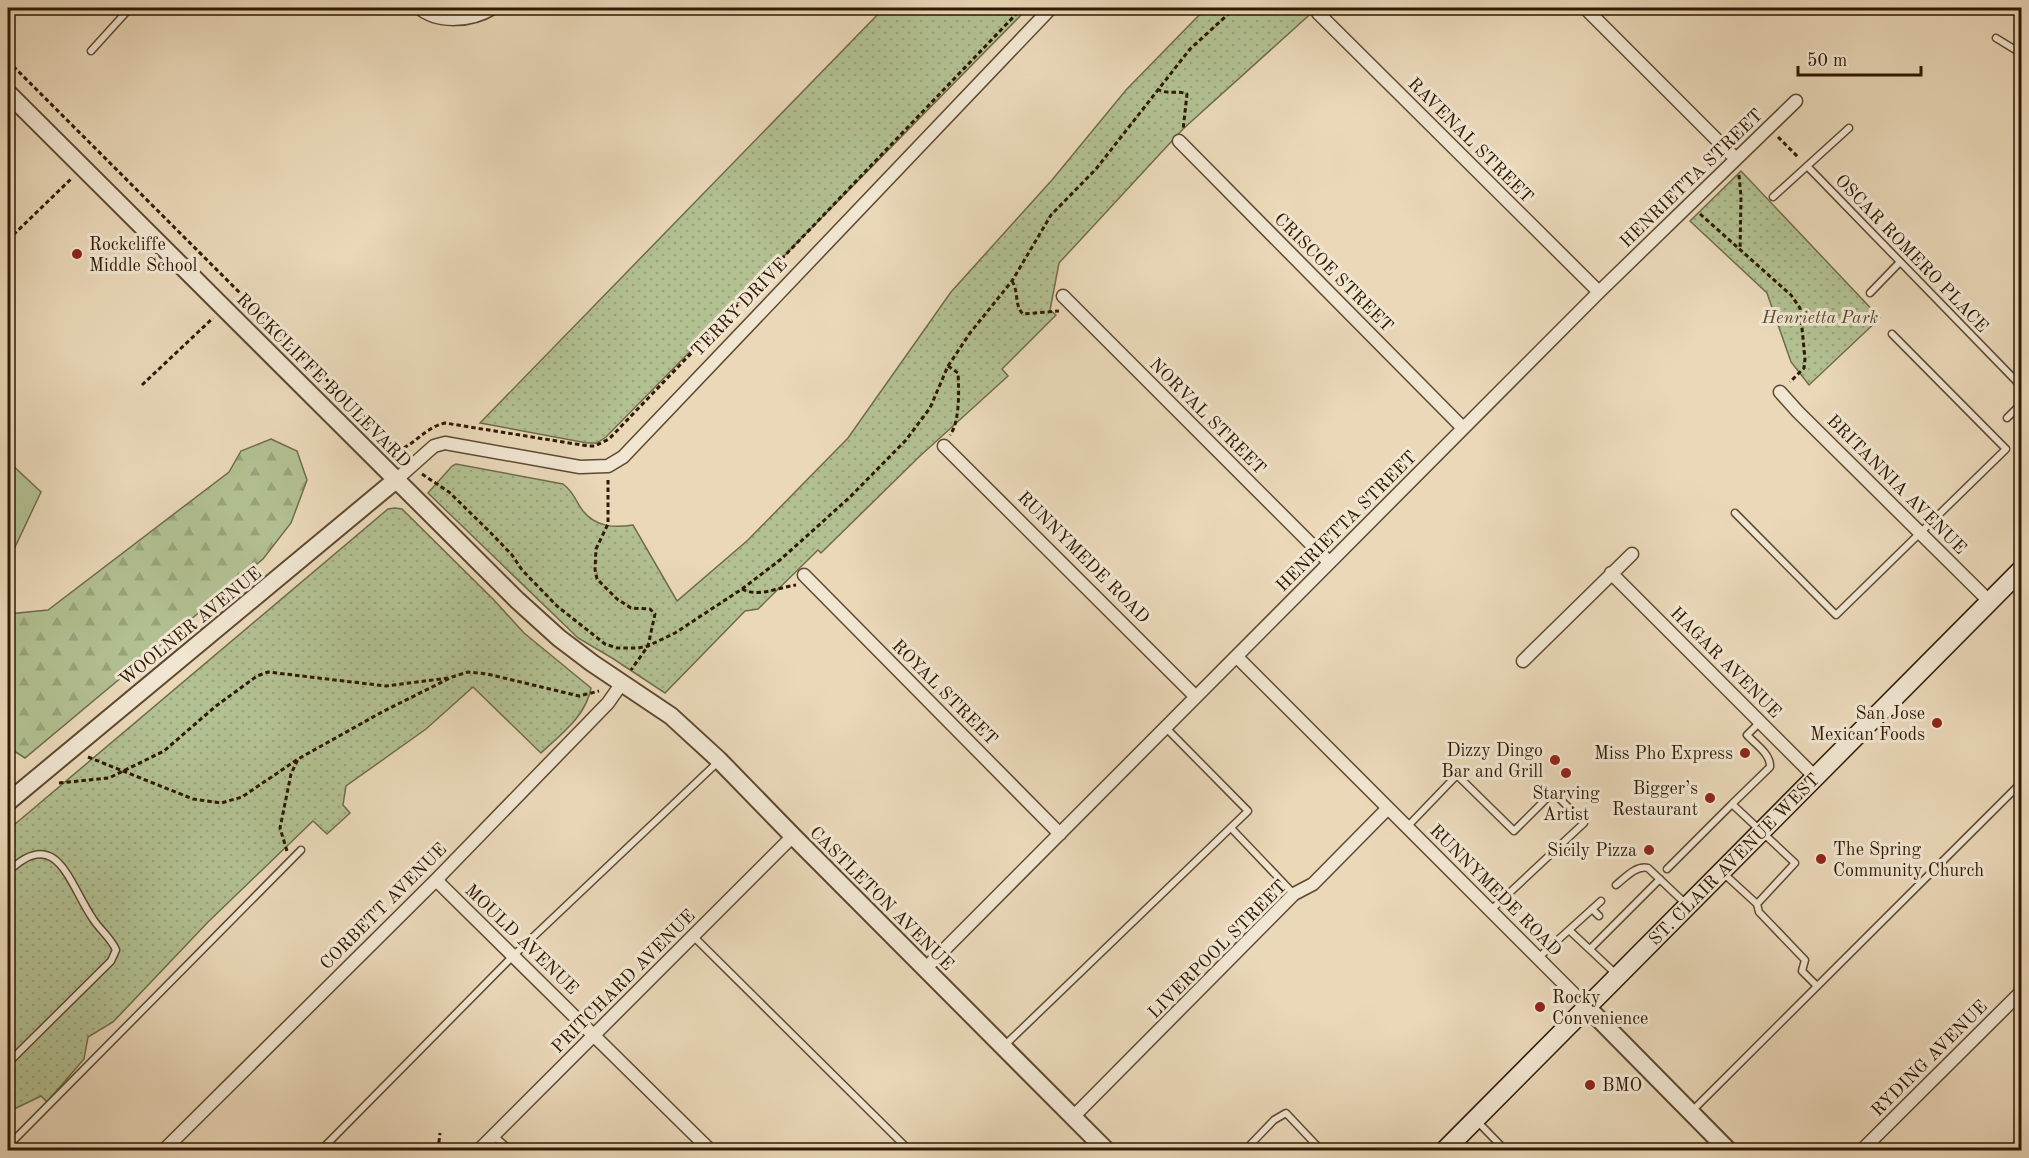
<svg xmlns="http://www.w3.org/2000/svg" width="2029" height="1158" font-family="'Old Standard TT',serif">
<defs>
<pattern id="grass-dots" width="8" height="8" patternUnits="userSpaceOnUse" patternTransform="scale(1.5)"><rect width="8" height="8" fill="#b2c092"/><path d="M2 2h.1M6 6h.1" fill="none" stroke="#99a47c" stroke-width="1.8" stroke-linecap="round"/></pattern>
<pattern id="forest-firs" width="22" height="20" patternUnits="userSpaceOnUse" patternTransform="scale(1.5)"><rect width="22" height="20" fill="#b2c092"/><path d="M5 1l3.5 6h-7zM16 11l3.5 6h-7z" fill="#99a47c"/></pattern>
</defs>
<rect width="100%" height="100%" fill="#ead8b9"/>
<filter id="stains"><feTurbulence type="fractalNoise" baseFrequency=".00333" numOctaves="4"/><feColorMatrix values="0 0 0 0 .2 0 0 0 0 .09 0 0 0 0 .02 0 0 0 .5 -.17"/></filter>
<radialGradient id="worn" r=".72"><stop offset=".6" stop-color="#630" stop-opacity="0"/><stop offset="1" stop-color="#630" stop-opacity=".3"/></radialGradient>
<path fill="url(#grass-dots)" stroke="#706c4a" stroke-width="1.5" d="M884 8H1028L606 437 597 443H587L480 423Z
M1206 8H1317L1183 129 1059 263 1050 310 1056 315 1002 369 1008 376 920 456 821 553 818 550 758 609 745 611 665 693 612 658 578 638 428 493 452 466 456 464 563 484C575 493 575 501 583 511 596 527 614 528 633 525L677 601 748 540 848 438 951 292 1052 180 1126 90Z
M1741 171 1880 318 1809 385 1791 362 1767 293 1690 221Z
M395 508 402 509 494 600 524 633 591 688C586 716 561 734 541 753L473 687 426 729 346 786 343 805 350 813 327 834 313 821 208 922 113 1022 88 1037 84 1059 47 1102 41 1096 8 1112V830L388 509Z"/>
<path fill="url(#forest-firs)" stroke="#706c4a" stroke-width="1.5" d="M271 439 297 451 307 480 291 523 263 559 25 758 8 747V614L48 610 229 472 241 451Z"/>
<path fill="#b2c092" stroke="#706c4a" stroke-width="1.5" d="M8 461 41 492 8 562Z"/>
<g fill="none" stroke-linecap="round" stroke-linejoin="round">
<g stroke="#5e4930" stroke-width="9">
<path id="service" d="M1996 38 2022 54
M91 51 130 8
M1807 166 2022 387
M1773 197 1849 128
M1870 293 1900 262
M2007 418 2022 403
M1735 513 1836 615 2006 449 1892 334
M1231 828 1294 894
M1406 828 1457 775 1514 831 1553 792 1584 823 1490 911
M1667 869 1732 804
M8 872C57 824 69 884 93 919 100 930 111 938 116 950L111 961 8 1063
M1722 872 1757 904 1795 863 1732 804 1770 767C1771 754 1755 744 1747 735L1760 722
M1616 885C1625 878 1636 865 1648 868L1687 905
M1757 904 1759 912 1805 960 1802 971 1817 986
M1592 909 1599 916
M1569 930 1617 975
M693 936 909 1150
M1590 949 1660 879
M1538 958 1601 901
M1004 1046 1248 811 1165 727
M1693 1110 2022 782
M1477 1121 1505 1150
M494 1136 510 1150
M8 1146 301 850
M321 1150 513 956 719 761
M1252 1150 1249 1146 1274 1120 1286 1113 1321 1150"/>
</g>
<g stroke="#5e4930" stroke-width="15">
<path id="minor" d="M419 8C439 24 472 21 493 8
M1585 8 1736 159
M1318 13 1599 292
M1179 141 1463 428
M1063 296 1329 562
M1780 392 1798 412 1989 601
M944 446 1196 697
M397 479 434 446 445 443 580 467 608 466 623 457 1051 8
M1611 573 1815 777
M804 575 1060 834
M1237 657 1587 1007
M1523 661 1632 554
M436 880 710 1150
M925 969 1599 292 1796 101
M1073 1117 1294 894 1313 884 1387 809
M164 1150 436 880 608 703 622 683
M479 1150 793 836
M1862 1150 2022 991"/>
</g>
<g stroke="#5e4930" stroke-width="20">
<path id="tertiary" d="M8 93 517 600 559 638 592 663 671 716 719 760 793 836 1106 1150
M8 802 397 479
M1587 1007 1728 1150"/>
</g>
<g stroke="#2f1902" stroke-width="21">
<g id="secondary">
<path id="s1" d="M1445 1150 2022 569"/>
</g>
</g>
<path stroke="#2f1902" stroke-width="3" stroke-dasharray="4.5 3" stroke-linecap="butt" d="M8 61 404 457
M1157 89C1167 95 1178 90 1187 94L1183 130
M1778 137 1799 158
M1739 175 1741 197 1740 251
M1700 214 1791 295 1800 308 1805 359 1804 368 1790 382
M8 240 71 179
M1012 281C1019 292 1014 305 1023 314L1059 311
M948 366 958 373C959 389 960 422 950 435
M142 385 213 318
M397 451C416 444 424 428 445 423L588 446H595L609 439 1022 8
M422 474 449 492 490 532 512 555 522 570 557 606 605 644 617 648H638L648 646 675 633 742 589 780 560 849 498 906 440 930 408 948 366 970 333 1012 281 1051 215 1096 169 1190 49 1235 8
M608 480V524L596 549 595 569 597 579 617 599 631 608 650 609 655 614 648 646 631 670
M742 589C759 598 779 587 796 585
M88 757 193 799 221 803 242 797 298 759 382 712 452 677 468 672 487 674 579 696 599 691
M59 783 109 778 164 751 216 706 257 676 268 672 386 686 448 678
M287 851 280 828 291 774 298 759
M430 1149 432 1150
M438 1150 440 1133"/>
<use href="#service" stroke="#f1e6d2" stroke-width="6"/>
<use href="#minor" stroke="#f1e6d2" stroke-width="12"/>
<use href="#tertiary" stroke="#f1e6d2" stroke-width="16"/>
<use href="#secondary" stroke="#f1e6d2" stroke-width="18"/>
</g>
<g fill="#8f2418" stroke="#f1e6d2" stroke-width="2">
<circle cx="77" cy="254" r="6"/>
<circle cx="1937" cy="723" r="6"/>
<circle cx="1745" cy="753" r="6"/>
<circle cx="1555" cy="760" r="6"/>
<circle cx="1566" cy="773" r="6"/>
<circle cx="1710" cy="798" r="6"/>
<circle cx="1649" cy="850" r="6"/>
<circle cx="1821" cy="859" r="6"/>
<circle cx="1540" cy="1007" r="6"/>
<circle cx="1590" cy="1085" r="6"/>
</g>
<g text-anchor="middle" stroke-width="6" stroke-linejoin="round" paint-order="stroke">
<g font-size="18" fill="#2f1902" stroke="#f1e6d2">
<text transform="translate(1471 140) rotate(45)" y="6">RAVENAL STREET</text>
<text transform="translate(1691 178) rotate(-44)" y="6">HENRIETTA STREET</text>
<text transform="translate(1912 253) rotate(46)" y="6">OSCAR ROMERO PLACE</text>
<text transform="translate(1334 272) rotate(45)" y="6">CRISCOE STREET</text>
<text transform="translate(739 307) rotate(-46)" y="6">TERRY DRIVE</text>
<text transform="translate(324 380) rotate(45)" y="6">ROCKCLIFFE BOULEVARD</text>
<text transform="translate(1208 416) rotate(45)" y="6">NORVAL STREET</text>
<text transform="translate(1897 484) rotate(45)" y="6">BRITANNIA AVENUE</text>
<text transform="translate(1346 521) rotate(-45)" y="6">HENRIETTA STREET</text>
<text transform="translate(1084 557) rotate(45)" y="6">RUNNYMEDE ROAD</text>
<text transform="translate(190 626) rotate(-39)" y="6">WOOLNER AVENUE</text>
<text transform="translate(1726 662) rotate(45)" y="6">HAGAR AVENUE</text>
<text transform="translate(945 692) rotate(45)" y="6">ROYAL STREET</text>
<text dy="6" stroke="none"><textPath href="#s1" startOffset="410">ST. CLAIR AVENUE WEST</textPath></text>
<text transform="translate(1496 890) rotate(45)" y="6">RUNNYMEDE ROAD</text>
<text transform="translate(882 898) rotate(45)" y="6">CASTLETON AVENUE</text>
<text transform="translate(383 906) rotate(-45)" y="6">CORBETT AVENUE</text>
<text transform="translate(522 939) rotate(44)" y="6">MOULD AVENUE</text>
<text transform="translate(1217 949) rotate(-45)" y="6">LIVERPOOL STREET</text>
<text transform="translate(623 981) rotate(-45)" y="6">PRITCHARD AVENUE</text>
<text transform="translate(1929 1058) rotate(-45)" y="6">RYDING AVENUE</text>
</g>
<g font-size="18" fill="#2f1902" stroke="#f1e6d2" text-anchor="end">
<text x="89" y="250" text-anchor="start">Rockcliffe<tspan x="89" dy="21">Middle School</tspan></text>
<text x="1925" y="719">San Jose<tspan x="1925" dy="21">Mexican Foods</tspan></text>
<text x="1543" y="756">Dizzy Dingo<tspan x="1543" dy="21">Bar and Grill</tspan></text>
<text x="1733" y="759">Miss Pho Express</text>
<text x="1698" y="794">Bigger’s<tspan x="1698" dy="21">Restaurant</tspan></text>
<text x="1566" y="799" text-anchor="middle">Starving<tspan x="1566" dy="21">Artist</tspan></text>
<text x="1833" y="855" text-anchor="start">The Spring<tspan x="1833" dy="21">Community Church</tspan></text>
<text x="1637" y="856">Sicily Pizza</text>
<text x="1552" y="1003" text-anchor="start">Rocky<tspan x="1552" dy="21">Convenience</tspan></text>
<text x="1602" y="1091" text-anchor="start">BMO</text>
</g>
<g font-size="18" font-style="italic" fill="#564b2d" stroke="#f1e6d2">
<text x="1820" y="323">Henrietta Park</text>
</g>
</g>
<rect width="2029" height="1158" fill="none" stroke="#ead8b9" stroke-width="30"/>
<rect x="9" y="9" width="2011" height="1140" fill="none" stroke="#2f1902" stroke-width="3"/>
<rect x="15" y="15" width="1999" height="1128" fill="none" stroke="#2f1902" stroke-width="1.5"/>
<path d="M1798 66v9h123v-9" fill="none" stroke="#2f1902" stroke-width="3"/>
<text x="1807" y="66" font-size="18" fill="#2f1902" stroke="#f1e6d2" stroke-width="4.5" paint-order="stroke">50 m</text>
<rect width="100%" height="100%" filter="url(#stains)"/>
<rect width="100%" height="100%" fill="url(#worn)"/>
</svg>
